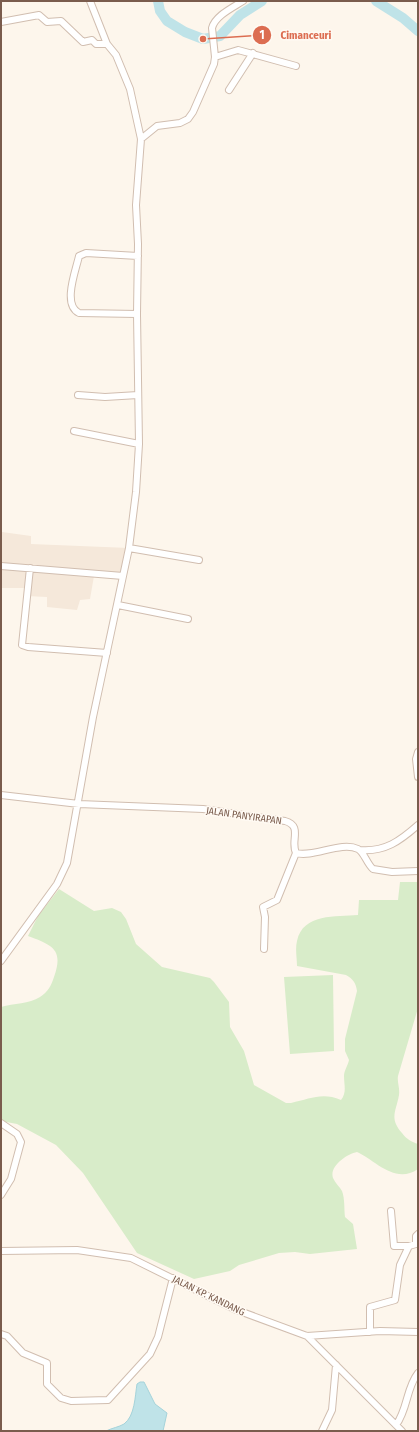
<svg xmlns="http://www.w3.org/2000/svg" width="419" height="1432" font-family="'Fira Sans Condensed',sans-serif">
<rect width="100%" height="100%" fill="#fdf6ec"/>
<path fill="#f5e8da" d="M2 532 31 536V544L129 548 120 579 94 576 90 599 80 600 77 610 47 607V597L26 596V588H1Z"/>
<path fill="#d8ecc9" d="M400 882H418V1008L398 1076C397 1082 400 1088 399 1095 396 1112 389 1118 402 1133 406 1139 412 1142 418 1144V1169C395 1185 375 1160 357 1152 347 1154 329 1166 333 1178 335 1183 340 1187 342 1191 345 1199 344 1209 345 1217L353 1224 357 1249 310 1254 295 1252 279 1253 239 1265 230 1271 194 1279 137 1253 83 1173 56 1145 17 1124 1 1121V1007C14 1003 29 1004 40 997 48 992 51 986 54 977 64 949 52 945 28 936L38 916 59 889 94 911 112 908 121 912 126 919 136 944 162 967 210 978 214 982 229 1002 230 1027 244 1051 254 1085 286 1103H291C310 1099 322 1092 341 1100 347 1092 344 1085 344 1076 344 1071 348 1065 349 1060L345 1051V1039L357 991C356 983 353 979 346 975L297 966C297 958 295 949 297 941 303 913 336 917 358 915L359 900H398Z
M333 975 334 1051 290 1054 284 977Z"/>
<path fill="#bfe3e8" stroke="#a5d3da" d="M140 1382H144L155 1404 167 1413 163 1431H106C112 1428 119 1427 124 1424 135 1416 135 1396 137 1384Z"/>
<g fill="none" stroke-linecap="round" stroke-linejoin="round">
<path stroke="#bfe3e8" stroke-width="10" d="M158 1 160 11 167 21 185 32 203 39 220 36 240 15 262 1
M376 1 403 18 418 31"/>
<g stroke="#d1beb0" stroke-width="8">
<path id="minor" d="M1 22 39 15 47 22 61 21 83 42 92 40 96 44H107
M215 57 238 50 296 66
M229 90 253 53
M141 139 157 126 180 123 188 119 193 112 214 64 215 57 212 28C215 16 232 8 243 1
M137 314 79 313C62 305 76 270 79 256L86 253 138 256
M78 395 105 397 138 395
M74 431 139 444
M129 548 199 560
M1 566 123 576
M30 568 22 645 28 647 107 653
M118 605 188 619
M418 752 416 759 418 777
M1 795 79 804 203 809 285 821C303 826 290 841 296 853 313 858 341 841 358 849 364 852 367 864 373 869L392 872 418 871
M360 850C385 852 400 841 418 825
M264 949 265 917 263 907 277 900 296 853
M1 961 57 884 67 863 93 717 129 548 136 492 139 444 137 314 138 244 136 205 141 139 130 89 116 55 107 44 90 1
M1 1123 17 1134 21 1142 11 1179 1 1195
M391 1211 394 1246H409
M1 1251 77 1250 131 1258 234 1309 307 1336 380 1331 418 1332
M370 1332V1307L395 1300 400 1265 409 1246 416 1244V1236L418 1234
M1 1334 7 1336 23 1353 47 1363V1384L61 1398 71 1401 108 1400 150 1354 158 1337 173 1278
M307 1336 402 1431
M396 1425C408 1409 406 1388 418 1373
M322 1431 332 1410 336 1365"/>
</g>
<use href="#minor" stroke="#fff" stroke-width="6"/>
</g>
<g text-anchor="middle" stroke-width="3" stroke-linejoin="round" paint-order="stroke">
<g font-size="10" fill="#7a5c4d" stroke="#fffaf3">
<text transform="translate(244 815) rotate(8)" y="4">JALAN PANYIRAPAN</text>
<text transform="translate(209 1295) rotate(26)" y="4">JALAN KP. KANDANG</text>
</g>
</g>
<path fill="none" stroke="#dc6d51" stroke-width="1.5" d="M203 39L262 35"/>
<g fill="#dc6d51" stroke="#fffaf3" stroke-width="1.5">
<circle cx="203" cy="39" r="4"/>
<circle cx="262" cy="35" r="10"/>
</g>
<g font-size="12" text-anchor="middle" font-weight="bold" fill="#fff">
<text x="262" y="39">1</text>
</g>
<g font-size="11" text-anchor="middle" font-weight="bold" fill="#dc6d51" stroke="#fffaf3" stroke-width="3" stroke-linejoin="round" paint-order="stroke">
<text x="306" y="39">Cimanceuri</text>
</g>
<rect width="419" height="1432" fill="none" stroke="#7a5c4d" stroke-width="4"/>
</svg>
